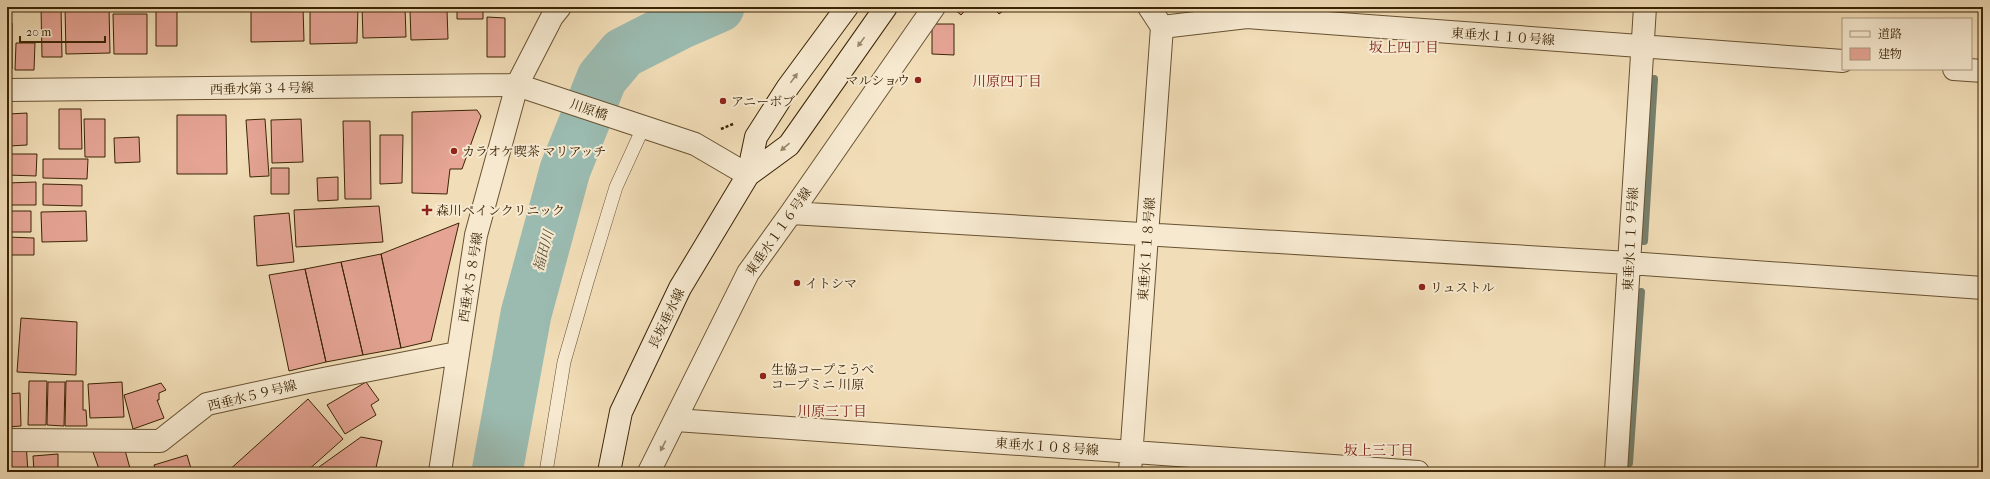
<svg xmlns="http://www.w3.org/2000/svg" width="1990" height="479" font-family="'IM FELL French Canon','Noto Serif JP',serif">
<rect width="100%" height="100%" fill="#f1ddb7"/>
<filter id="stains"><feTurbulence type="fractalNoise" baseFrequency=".005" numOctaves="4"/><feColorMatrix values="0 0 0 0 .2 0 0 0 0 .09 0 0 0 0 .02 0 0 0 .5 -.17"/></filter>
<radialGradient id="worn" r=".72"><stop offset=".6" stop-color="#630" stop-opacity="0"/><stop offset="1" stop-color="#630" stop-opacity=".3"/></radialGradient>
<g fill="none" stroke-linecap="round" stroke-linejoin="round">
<path stroke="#757f6c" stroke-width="8" d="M1644 241 1654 79
M1629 463 1641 292"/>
<path stroke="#9bbbb1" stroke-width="51" d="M497 472 526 314 565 170 602 78 623 53 678 25 719 7"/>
</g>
<path fill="#e5a494" stroke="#3b2404" d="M41 7H61L62 57H42Z
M65 7H109L110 53 66 54Z
M156 7H177V46H156Z
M251 7H303L304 41 251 42Z
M310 7H358L357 43 310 44Z
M362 7H405L406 37 363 38Z
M457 7H483V19H457Z
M952 7H968L961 15Z
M993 7H1008L999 14Z
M410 10H447L448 39 411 40Z
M113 14H147V54H114Z
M487 17 505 18V57H487Z
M7 23H12V69H7Z
M932 24H954V55L932 54Z
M16 43H35L34 70H15Z
M59 109H81L82 149H59Z
M477 110 481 116 462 169H450L447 194 412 193V112Z
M27 113V145L9 146V114Z
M177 115H226L227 174H177Z
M84 119H105V157H85Z
M265 119 269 176 250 177 246 120Z
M301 119 303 162 272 163 271 120Z
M343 121H370L371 199H345Z
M380 135H403L402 183 380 184Z
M139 137 140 162 115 163 114 138Z
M7 154H37L36 176 7 175Z
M43 159H88L87 179 43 178Z
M271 168H289V194H271Z
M338 177V200L318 201 317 178Z
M36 182V205H7V183Z
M43 184 82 185V206L43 205Z
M379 206 383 242 296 247 294 210Z
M7 211H31V232H7Z
M86 211 87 241 42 242 41 212Z
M289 213 294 262 257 266 254 216Z
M459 223 431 341 401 348 381 254Z
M7 237 34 238V255H7Z
M381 254 401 348 363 355 341 262Z
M341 262 363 355 326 362 305 269Z
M305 269 326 362 289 371 269 275Z
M21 318 77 322 76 375 17 372Z
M29 381H47L46 425H28Z
M66 381H83V410H86L87 426H65Z
M48 382H65L64 426 47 425Z
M122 382 124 417 90 418 88 384Z
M366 382 379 400 371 405 376 415 345 434 327 405Z
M161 383 166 390 159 393V400H157L164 418 133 429 124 395Z
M20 393 21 426 7 427V394Z
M308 399 343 439 306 472H227Z
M361 437 382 441 375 472H312Z
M26 443 28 472H7V444Z
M123 443 131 472H100L93 452Z
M58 454V472H34L33 456Z
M187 455 192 472H156L154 465Z"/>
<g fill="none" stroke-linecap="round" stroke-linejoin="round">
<g stroke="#685231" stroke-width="14">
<path id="service" d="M546 472 564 362 587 282 616 187 643 128"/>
</g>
<g stroke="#685231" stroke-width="24">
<path id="minor" d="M1149 7 1162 27 1247 17 1843 61
M1954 69 1983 71
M791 213 1629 263 1983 288
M676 420 1418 472
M7 440 160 441 207 404 308 382 457 353
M440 472 476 235 517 85
M649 472 748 273 791 213 934 7
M1130 472 1162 27
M1616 472 1645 7"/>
</g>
<g stroke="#685231" stroke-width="24">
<path id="tertiary" d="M517 85 552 17 560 7
M7 90 517 85 695 144 748 175"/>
</g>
<g stroke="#3b2404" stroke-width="24">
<path id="secondary" d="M748 175 789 145 886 7
M609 472 621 412 680 288 748 175 756 137 788 87 847 7"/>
</g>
<path stroke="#3b2404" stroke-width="2.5" stroke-dasharray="3 2" stroke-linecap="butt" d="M721 129 733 124"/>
<use href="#service" stroke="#f6e9d0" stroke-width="13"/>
<use href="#minor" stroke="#f6e9d0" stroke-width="22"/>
<use href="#tertiary" stroke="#f6e9d0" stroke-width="22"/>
<use href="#secondary" stroke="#f6e9d0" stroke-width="22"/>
</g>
<defs><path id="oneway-solid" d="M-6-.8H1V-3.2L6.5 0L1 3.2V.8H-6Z"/></defs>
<g fill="#98866a">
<use href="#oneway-solid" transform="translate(861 42) rotate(126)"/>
<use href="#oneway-solid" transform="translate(794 78) rotate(-54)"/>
<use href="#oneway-solid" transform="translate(785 147) rotate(139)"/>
<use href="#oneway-solid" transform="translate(663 446) rotate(118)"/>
</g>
<g fill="#8f2418" stroke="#f6e9d0" stroke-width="1.5">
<circle cx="918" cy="80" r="4"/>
<circle cx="723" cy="101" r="4"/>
<circle cx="454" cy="151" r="4"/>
<path d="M425 204h4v4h4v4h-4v4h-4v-4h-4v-4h4z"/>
<circle cx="797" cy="283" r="4"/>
<circle cx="1422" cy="287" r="4"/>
<circle cx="763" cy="376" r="4"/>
</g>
<g text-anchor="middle" stroke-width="4" stroke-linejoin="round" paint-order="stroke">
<g font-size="13" fill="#3b2404" stroke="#f6e9d0">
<text transform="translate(1503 36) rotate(4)" y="5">東垂水１１０号線</text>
<text transform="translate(262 88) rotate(-1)" y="5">西垂水第３４号線</text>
<text transform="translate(589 109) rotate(19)" y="5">川原橋</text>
<text transform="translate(778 231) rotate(-55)" y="5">東垂水１１６号線</text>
<text transform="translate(1630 239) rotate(-87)" y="5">東垂水１１９号線</text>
<text transform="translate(1146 249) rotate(-86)" y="5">東垂水１１８号線</text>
<text transform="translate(470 277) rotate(-81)" y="5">西垂水５８号線</text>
<text transform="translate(666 318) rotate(-64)" y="5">長坂垂水線</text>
<text transform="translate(252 395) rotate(-14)" y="5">西垂水５９号線</text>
<text transform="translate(1047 446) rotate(4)" y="5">東垂水１０８号線</text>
</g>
<g font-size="13" fill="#3b2404" stroke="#f6e9d0" text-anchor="start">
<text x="910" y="85" text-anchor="end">マルショウ</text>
<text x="731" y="106">アニーボブ</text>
<text x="462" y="156">カラオケ喫茶 マリアッチ</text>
<text x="436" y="215">森川ペインクリニック</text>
<text x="805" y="288">イトシマ</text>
<text x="1430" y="292">リュストル</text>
<text x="771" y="374">生協コープこうべ<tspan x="771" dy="15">コープミニ 川原</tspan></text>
</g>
<g font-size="14" fill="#7a1f14" stroke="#f6e9d0">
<text x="1404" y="52">坂上四丁目</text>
<text x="1007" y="86">川原四丁目</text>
<text x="832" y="416">川原三丁目</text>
<text x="1379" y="455">坂上三丁目</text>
</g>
<g font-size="14" font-style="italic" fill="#585138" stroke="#f6e9d0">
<text transform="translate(543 251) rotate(-75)" y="5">福田川</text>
</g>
</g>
<rect width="1990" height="479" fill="none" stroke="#f1ddb7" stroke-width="24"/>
<rect x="8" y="8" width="1974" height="463" fill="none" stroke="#3b2404" stroke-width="2"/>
<rect x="12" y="12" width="1966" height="455" fill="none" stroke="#3b2404"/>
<rect x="1842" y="18" width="130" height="52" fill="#f6e9d0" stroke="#ab9a7e"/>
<rect x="1850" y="31" width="20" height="6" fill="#f6e9d0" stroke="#ab9a7e"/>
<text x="1878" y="38" font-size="12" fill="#3b2404">道路</text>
<rect x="1850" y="48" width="20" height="12" fill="#e5a494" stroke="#ab9a7e"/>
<text x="1878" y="58" font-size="12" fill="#3b2404">建物</text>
<path d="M20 36v6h85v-6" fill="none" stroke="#3b2404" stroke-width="2"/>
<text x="26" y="36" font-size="12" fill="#3b2404" stroke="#f6e9d0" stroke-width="3" paint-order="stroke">20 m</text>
<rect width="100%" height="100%" filter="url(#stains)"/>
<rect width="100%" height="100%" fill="url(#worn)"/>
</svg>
